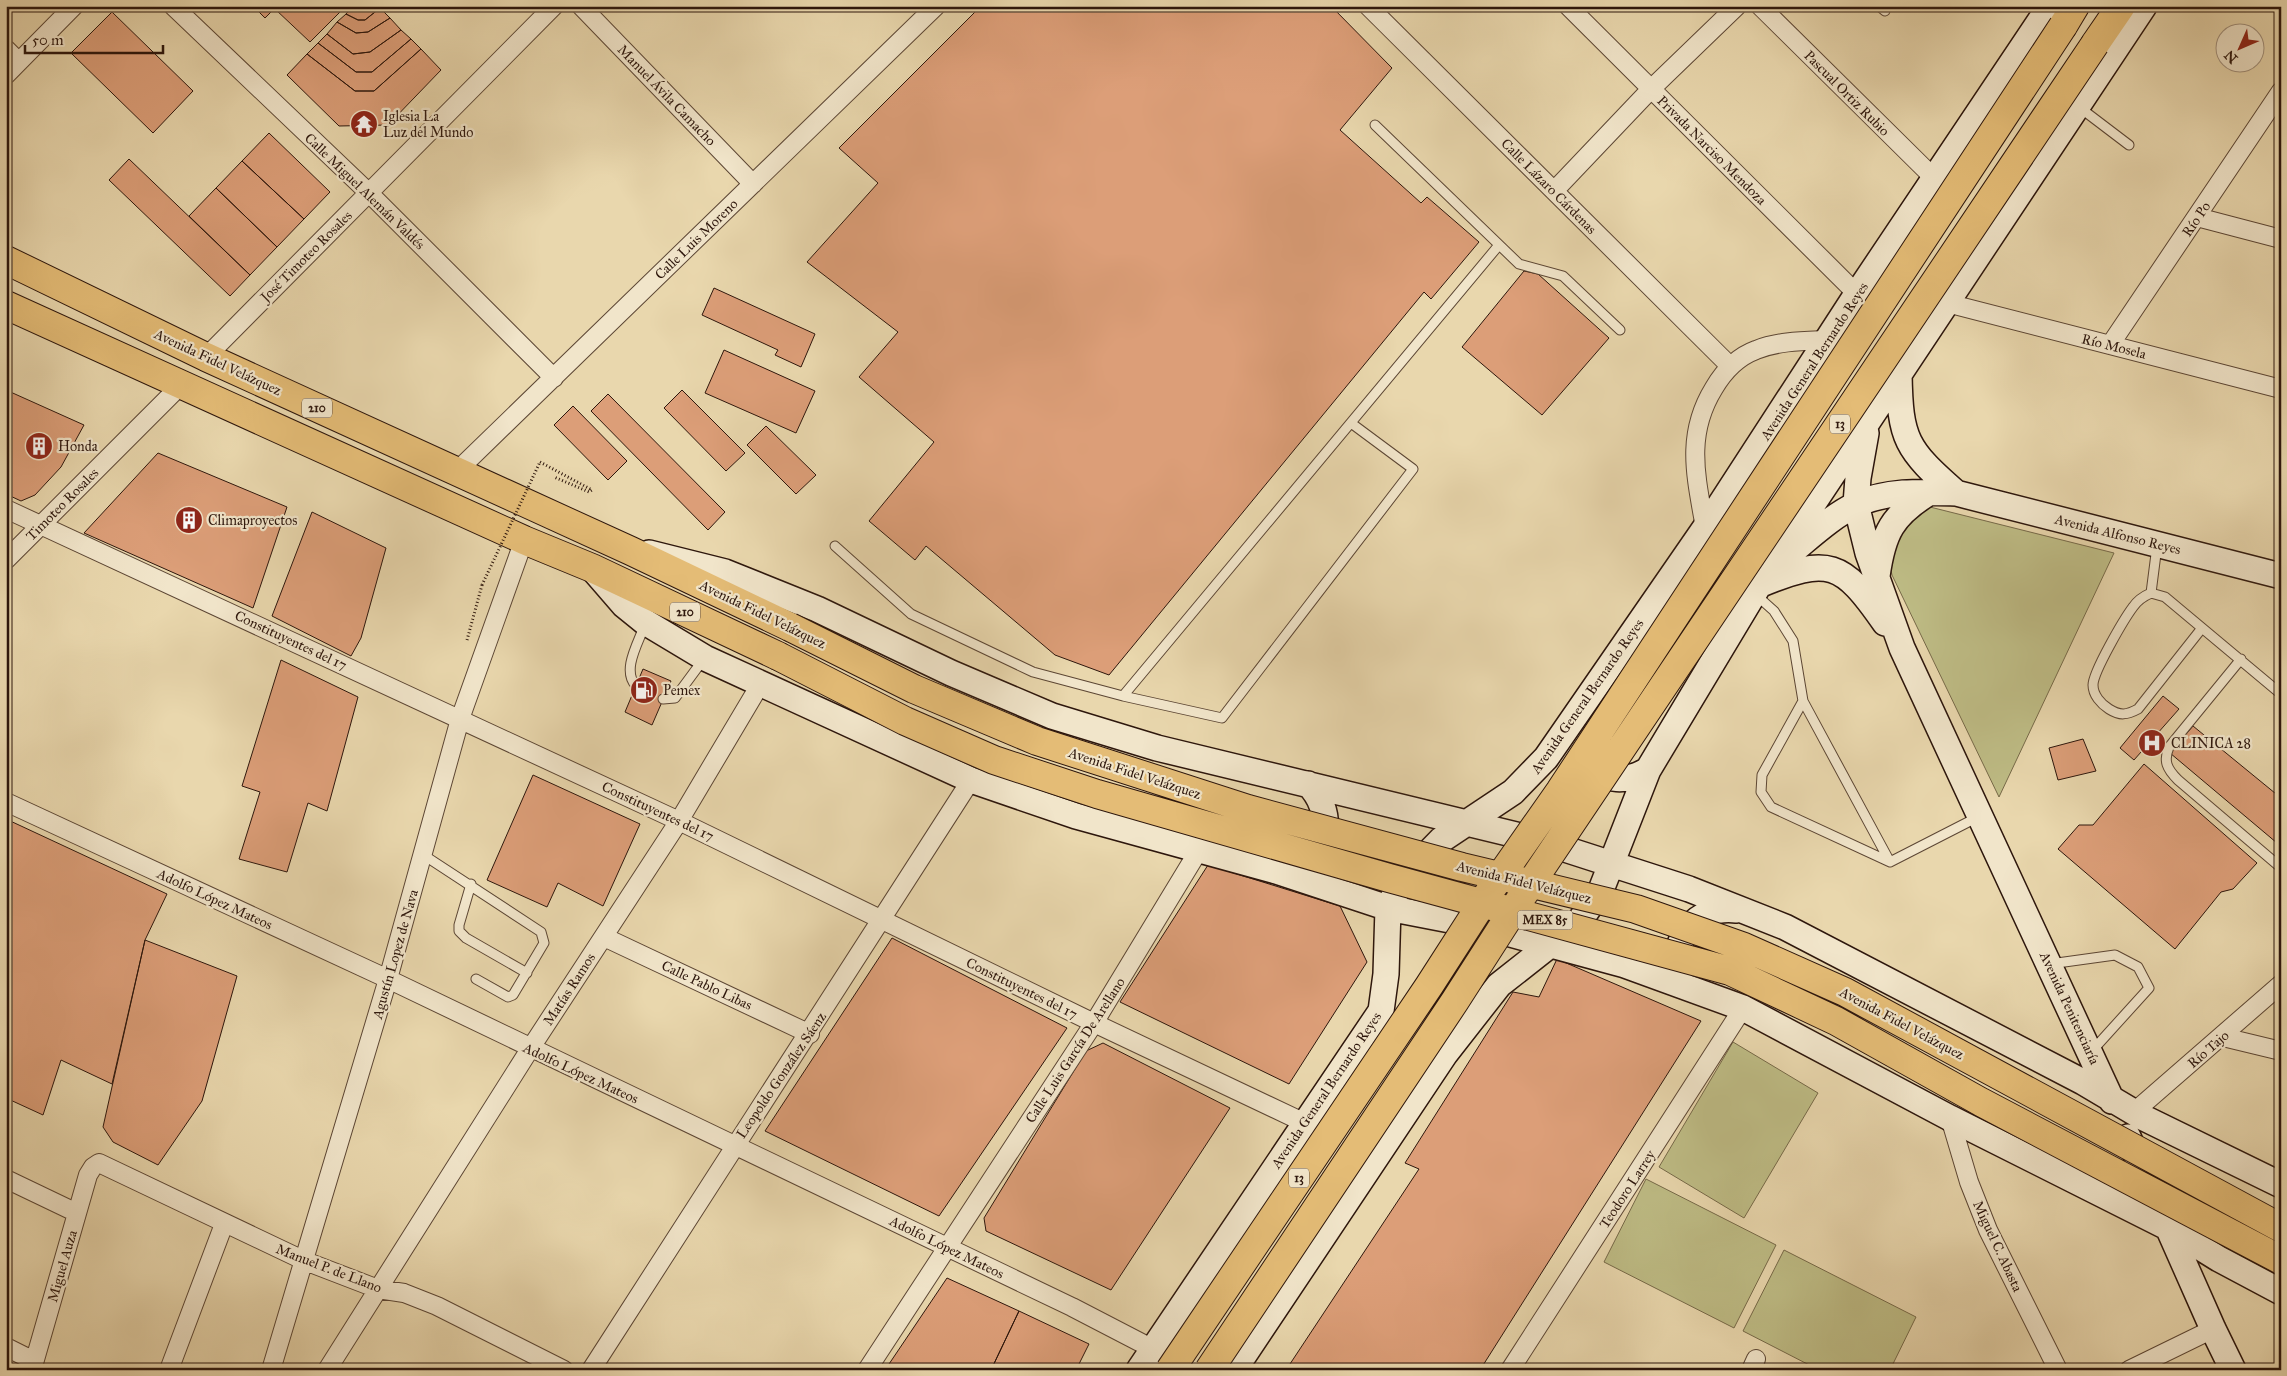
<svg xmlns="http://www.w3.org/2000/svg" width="2287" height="1376" font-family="'IM FELL Great Primer',serif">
<rect width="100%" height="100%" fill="#e9d7ad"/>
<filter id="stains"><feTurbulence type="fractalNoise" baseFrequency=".004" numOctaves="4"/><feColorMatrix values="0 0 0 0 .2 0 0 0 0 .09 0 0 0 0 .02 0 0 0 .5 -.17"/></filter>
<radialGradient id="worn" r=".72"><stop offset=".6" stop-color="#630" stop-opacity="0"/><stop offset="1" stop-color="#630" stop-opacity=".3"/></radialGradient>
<path fill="#bebc85" stroke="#766948" d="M1930 507 2114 553 1999 797 1892 575 1888 557 1909 515Z
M1733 1042 1818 1093 1744 1218 1659 1167Z
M1646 1179 1776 1245 1734 1328 1604 1262Z
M1784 1250 1916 1317 1890 1370H1819L1743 1331Z"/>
<path fill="#dc9e78" stroke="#2d160c" d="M253 6H277L265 18Z
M278 6H346L310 42 275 9Z
M353 6H378L380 8 365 20H358L346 14Z
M981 6H1331L1392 68 1340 130 1421 203 1427 197 1479 242 1431 299 1424 292 1109 675 1055 655 926 546 915 560 869 521 934 442 859 377 898 332 807 262 878 183 839 148Z
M380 8 390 18 368 32 356 33 337 22 346 14 358 20H365Z
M112 12 193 91 153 133 71 53Z
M390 18 401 30 370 52 353 54 327 34 337 22 356 33 368 32Z
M401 30 411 39 372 72H356L318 43 327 34 353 54 370 52Z
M411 39 421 49 374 91H355L307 54 318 43 356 72H372Z
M421 49 441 70 388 125 339 126 287 75 307 54 355 91H374Z
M269 133 330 192 304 219 242 161Z
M129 159 250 275 230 296 109 180Z
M242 161 304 219 277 247 216 188Z
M216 188 277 247 250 275 189 216Z
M1524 271 1538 274 1609 338 1542 415 1462 347Z
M714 288 815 334 801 367 775 355 778 350 702 315Z
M724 350 815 391 796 433 705 393Z
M6 390 84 425 61 467 35 495 21 501 6 494Z
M682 390 745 453 726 471 664 408Z
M608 394 725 512 708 530 591 411Z
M573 406 627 461 608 480 554 425Z
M766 426 816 475 796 494 747 445Z
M158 453 287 507 253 608 84 533Z
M312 512 386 548 361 638 351 656 272 616Z
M281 660 358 697 327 811 308 803 287 872 239 859 260 792 242 786Z
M643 669 671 681 652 725 625 712Z
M2163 696 2179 709 2134 760 2120 748Z
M2193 726 2281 798V838L2277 843 2170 753Z
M2083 739 2096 771 2058 780 2049 748Z
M2144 764 2257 863 2233 889 2221 892 2175 949 2058 849 2079 825H2093Z
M533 775 640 824 603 906 558 883 547 907 487 880Z
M6 819 167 894 145 940 112 1084 61 1060 43 1115 6 1098Z
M1208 865 1340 906 1367 962 1289 1084 1120 1002Z
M892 938 1067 1028 939 1216 765 1131Z
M145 940 237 976 202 1101 158 1165 113 1142 103 1127Z
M1557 959 1701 1021 1480 1370H1286L1419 1169 1405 1163 1513 992 1539 997Z
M1103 1043 1230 1108 1111 1290 986 1231 984 1218 1086 1051Z
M947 1278 1019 1311 991 1370H893L887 1367Z
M1019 1311 1089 1344 1076 1370H991Z"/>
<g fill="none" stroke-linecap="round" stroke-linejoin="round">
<g stroke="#5c4634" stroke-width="11">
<path id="lane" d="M1879 6 1885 11
M2079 107 2129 145
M1375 125 1519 264 1563 276 1620 330
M835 546 911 614 1033 672 1123 696 1222 718 1413 469 1351 423
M2151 593 2157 546
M1755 594 1774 611 1793 641 1803 701 1890 862
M2202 628 2138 709C2127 715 2120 716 2109 709 2101 704 2093 695 2093 685 2093 672 2124 619 2133 607 2137 601 2144 596 2151 593L2165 597 2281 694
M2241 659 2169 747C2163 761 2167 769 2178 780L2279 866 2281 863
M636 686C621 670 639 642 645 624
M1123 696 1499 245
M663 699 675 698 703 660
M1803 701 1762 775 1761 792 1771 807 1890 862
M422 854 541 932 544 943 513 995 508 997 476 979
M1890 862 1978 817
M471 884 459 925V931L466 938 527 973
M2050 964 2115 955 2138 967 2149 988 2091 1052"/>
</g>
<g stroke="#5c4634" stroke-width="20">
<path id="street" d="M173 6 369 193 554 378
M581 6 753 184
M1368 6 1730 366
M1568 6 1857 294
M1760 6 1935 179
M6 49 19 62
M6 75 74 6
M1554 191 1651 89 1737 6
M2197 217 2281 239
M1947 303 2281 389
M2110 345 2281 91
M206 357 554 6
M456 472 936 6
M6 509 679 821 1094 1023 1305 1123
M1705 528C1696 476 1685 435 1714 388 1724 371 1737 357 1756 350 1778 341 1804 341 1827 340
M6 560 182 384
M6 802 388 979 1072 1307 1153 1349
M604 937 810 1034
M2223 1037 2281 1051
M2134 1112 2281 984
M1950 1118 1969 1182 1988 1230 2058 1370
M6 1179 77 1213
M6 1347 34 1361
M32 1370 88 1175 93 1167 99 1163 305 1261 378 1289 404 1293 437 1306 564 1370
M169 1370 224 1224
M271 1370 388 979 460 719 524 540
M327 1370 530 1049 679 821 761 683
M591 1370 971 780
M867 1370 1094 1023 1199 850
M1510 1370 1743 1008
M1751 1370 1756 1359
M2129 1370 2213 1329"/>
</g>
<g stroke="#2d160c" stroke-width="28">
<path id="secondary" d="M1899 373C1900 440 1906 449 1956 493
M1866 433 1858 478 1856 504 1868 553 1902 648 2112 1101
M649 553 725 572 817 609 951 673 1052 716 1157 748 1537 840 1689 889 1785 927 2083 1082 2142 1117 2281 1185
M1789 554C1810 537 1832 516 1857 504 1888 490 1923 492 1956 493L2281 576
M592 568 624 605 645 622 705 658 971 780 1076 816 1276 871 1388 908 1481 926 1625 965 1743 1008 1950 1118 2169 1228 2219 1259 2281 1292
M1877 576C1883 533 1892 515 1930 492
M1759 585C1829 556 1842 561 1885 623
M1586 767C1606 781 1627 783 1648 770
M1296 867C1333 854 1333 808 1308 784
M1680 977C1669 939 1697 905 1737 910
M2128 1137 2213 1329 2233 1370
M1139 1370 1381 1011 1386 974 1388 908 1403 879 1441 840 1513 792 1546 758 1705 528 1857 294 2050 6
M1234 1370 1445 1054 1499 985 1579 922 1601 890 1648 770 1759 585 2144 6"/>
</g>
<g stroke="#2d160c" stroke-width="30">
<path id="primary" d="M2063 26 2075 6
M2095 44 2121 6"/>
</g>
<g stroke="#2d160c" stroke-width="30">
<path id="highway" d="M6 260 206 357 631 551 790 627
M6 305 524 540 592 568 778 656"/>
</g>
<path stroke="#2d160c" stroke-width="3" stroke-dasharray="1 2.5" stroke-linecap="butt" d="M540 462 592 490 589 492 554 477
M467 640 482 585"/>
<use href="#lane" stroke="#f1e5ca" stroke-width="9"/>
<use href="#street" stroke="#f1e5ca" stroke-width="18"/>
<use href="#secondary" stroke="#f1e5ca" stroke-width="25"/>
<use href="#primary" stroke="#e4bc76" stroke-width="28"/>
<use href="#highway" stroke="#e4bc76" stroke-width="28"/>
<g stroke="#2d160c" stroke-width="30" stroke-linecap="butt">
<path id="primary-bridge" d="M1170 1370 1429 986 1492 888 1560 791 2063 26
M1209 1370 1455 1001 1523 895 2095 44"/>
</g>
<g stroke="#2d160c" stroke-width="30" stroke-linecap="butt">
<path id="highway-bridge" d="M790 627 914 689 1037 741 1248 809 1462 867 1636 909 1744 947 1845 992 2281 1228
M778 656 905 721 994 760 1097 794 1389 878 1730 971 1836 1021 1981 1102 2281 1260"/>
</g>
<path stroke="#2d160c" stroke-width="3" stroke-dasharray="1 2.5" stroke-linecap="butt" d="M482 585 540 462"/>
<use href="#primary-bridge" stroke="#e4bc76" stroke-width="28"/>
<use href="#highway-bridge" stroke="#e4bc76" stroke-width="28"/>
</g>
<defs>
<g id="temple-disc" transform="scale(1.4375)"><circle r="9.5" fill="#8f2418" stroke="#f1e5ca"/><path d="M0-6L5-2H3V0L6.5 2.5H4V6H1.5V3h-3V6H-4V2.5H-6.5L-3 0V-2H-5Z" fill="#fff"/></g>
<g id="building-disc" transform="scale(1.4375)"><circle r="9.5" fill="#8f2418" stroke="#f1e5ca"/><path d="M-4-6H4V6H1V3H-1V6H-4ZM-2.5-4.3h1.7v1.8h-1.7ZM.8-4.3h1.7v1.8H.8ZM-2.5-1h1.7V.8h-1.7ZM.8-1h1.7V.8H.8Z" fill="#fff"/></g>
<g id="fuel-disc" transform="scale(1.4375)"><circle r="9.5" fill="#8f2418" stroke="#f1e5ca"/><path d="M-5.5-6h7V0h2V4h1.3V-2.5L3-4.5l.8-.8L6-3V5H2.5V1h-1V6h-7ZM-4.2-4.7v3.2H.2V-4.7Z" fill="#fff"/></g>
<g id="hospital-disc" transform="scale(1.4375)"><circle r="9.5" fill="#8f2418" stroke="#f1e5ca"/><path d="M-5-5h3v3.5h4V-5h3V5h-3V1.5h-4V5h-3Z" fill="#fff"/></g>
</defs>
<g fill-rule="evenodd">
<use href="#temple-disc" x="364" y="124"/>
<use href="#building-disc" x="39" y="446"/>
<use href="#building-disc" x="189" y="520"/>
<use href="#fuel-disc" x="644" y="690"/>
<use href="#hospital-disc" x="2152" y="743"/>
</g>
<g text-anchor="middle" stroke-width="4.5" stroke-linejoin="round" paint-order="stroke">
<g fill="#f1e5ca" stroke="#685445" stroke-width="1">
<rect x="302" y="398.5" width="30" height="19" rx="4"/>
<rect x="1830" y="414.5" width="20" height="19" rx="4"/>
<rect x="670" y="602.5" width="30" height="19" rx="4"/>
<rect x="1517.5" y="910.5" width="55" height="19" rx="4"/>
<rect x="1289" y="1168.5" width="20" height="19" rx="4"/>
</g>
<g font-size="12" font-weight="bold" fill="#2d160c">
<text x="317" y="412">210</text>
<text x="1840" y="428">13</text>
<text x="685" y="616">210</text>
<text x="1545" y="924">MEX 85</text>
<text x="1299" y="1182">13</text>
</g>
<g font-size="14" fill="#2d160c" stroke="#f1e5ca">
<text transform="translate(1847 93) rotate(45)" y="5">Pascual Ortiz Rubio</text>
<text transform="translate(667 95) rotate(46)" y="5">Manuel Ávila Camacho</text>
<text transform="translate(1712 150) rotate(45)" y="5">Privada Narciso Mendoza</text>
<text transform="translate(1549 186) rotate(45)" y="5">Calle Lázaro Cárdenas</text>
<text transform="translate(365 191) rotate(44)" y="5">Calle Miguel Alemán Valdés</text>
<text transform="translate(2196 219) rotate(-56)" y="5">Río Po</text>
<text transform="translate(696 239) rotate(-44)" y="5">Calle Luis Moreno</text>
<text transform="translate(306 256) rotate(-45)" y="5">José Timoteo Rosales</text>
<text transform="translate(2114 346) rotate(14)" y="5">Río Mosela</text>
<text transform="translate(1814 361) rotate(-57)" y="5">Avenida General Bernardo Reyes</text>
<text transform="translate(218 362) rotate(25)" y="5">Avenida Fidel Velázquez</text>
<text transform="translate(62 504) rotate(-45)" y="5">Timoteo Rosales</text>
<text transform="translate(2118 534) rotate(14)" y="5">Avenida Alfonso Reyes</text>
<text transform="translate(763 614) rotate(26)" y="5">Avenida Fidel Velázquez</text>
<text transform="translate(291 640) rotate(25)" y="5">Constituyentes del 17</text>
<text transform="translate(1587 696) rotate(-55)" y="5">Avenida General Bernardo Reyes</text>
<text transform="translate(1135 773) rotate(18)" y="5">Avenida Fidel Velázquez</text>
<text transform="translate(658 811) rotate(25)" y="5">Constituyentes del 17</text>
<text transform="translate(1524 882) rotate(14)" y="5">Avenida Fidel Velázquez</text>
<text transform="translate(215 899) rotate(25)" y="5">Adolfo López Mateos</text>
<text transform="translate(395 954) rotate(-74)" y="5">Agustín Lopez de Nava</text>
<text transform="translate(707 985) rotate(25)" y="5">Calle Pablo Libas</text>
<text transform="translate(1022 988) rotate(26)" y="5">Constituyentes del 17</text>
<text transform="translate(569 989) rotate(-57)" y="5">Matías Ramos</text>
<text transform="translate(2070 1008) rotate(65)" y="5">Avenida Penitenciaría</text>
<text transform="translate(1902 1023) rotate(28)" y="5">Avenida Fidel Velázquez</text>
<text transform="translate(2208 1049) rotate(-41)" y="5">Río Tajo</text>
<text transform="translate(1075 1050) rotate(-57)" y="5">Calle Luis García De Arellano</text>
<text transform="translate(581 1073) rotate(25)" y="5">Adolfo López Mateos</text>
<text transform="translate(781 1075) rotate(-56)" y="5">Leopoldo González Sáenz</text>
<text transform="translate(1326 1090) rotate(-56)" y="5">Avenida General Bernardo Reyes</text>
<text transform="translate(1627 1189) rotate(-57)" y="5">Teodoro Larrey</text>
<text transform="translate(1998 1246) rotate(65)" y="5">Miguel C. Abasta</text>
<text transform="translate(947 1247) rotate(26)" y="5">Adolfo López Mateos</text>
<text transform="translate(62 1266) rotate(-74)" y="5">Miguel Auza</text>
<text transform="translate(329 1268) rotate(21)" y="5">Manuel P. de Llano</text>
</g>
<g font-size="14" fill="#2d160c" stroke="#f1e5ca" text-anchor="start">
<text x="383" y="121">Iglesia La<tspan x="383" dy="16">Luz del Mundo</tspan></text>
<text x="58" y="451">Honda</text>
<text x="208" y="525">Climaproyectos</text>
<text x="663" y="695">Pemex</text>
<text x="2171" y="748">CLINICA 28</text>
</g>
</g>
<rect width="2287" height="1376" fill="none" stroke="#e9d7ad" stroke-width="25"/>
<rect x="8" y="8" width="2272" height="1361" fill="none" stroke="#2d160c" stroke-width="2.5"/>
<rect x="12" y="12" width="2262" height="1351" fill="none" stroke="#2d160c"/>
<g transform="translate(2240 48) rotate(225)"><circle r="24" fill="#f1e5ca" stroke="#a3927e"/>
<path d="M0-4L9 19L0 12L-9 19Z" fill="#8f2418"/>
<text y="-8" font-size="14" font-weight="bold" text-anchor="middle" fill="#2d160c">N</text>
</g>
<path d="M25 45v8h138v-8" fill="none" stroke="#2d160c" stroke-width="2.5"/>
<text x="32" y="45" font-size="15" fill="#2d160c" stroke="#f1e5ca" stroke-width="4" paint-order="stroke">50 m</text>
<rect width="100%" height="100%" filter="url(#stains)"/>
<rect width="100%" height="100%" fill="url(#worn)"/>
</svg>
